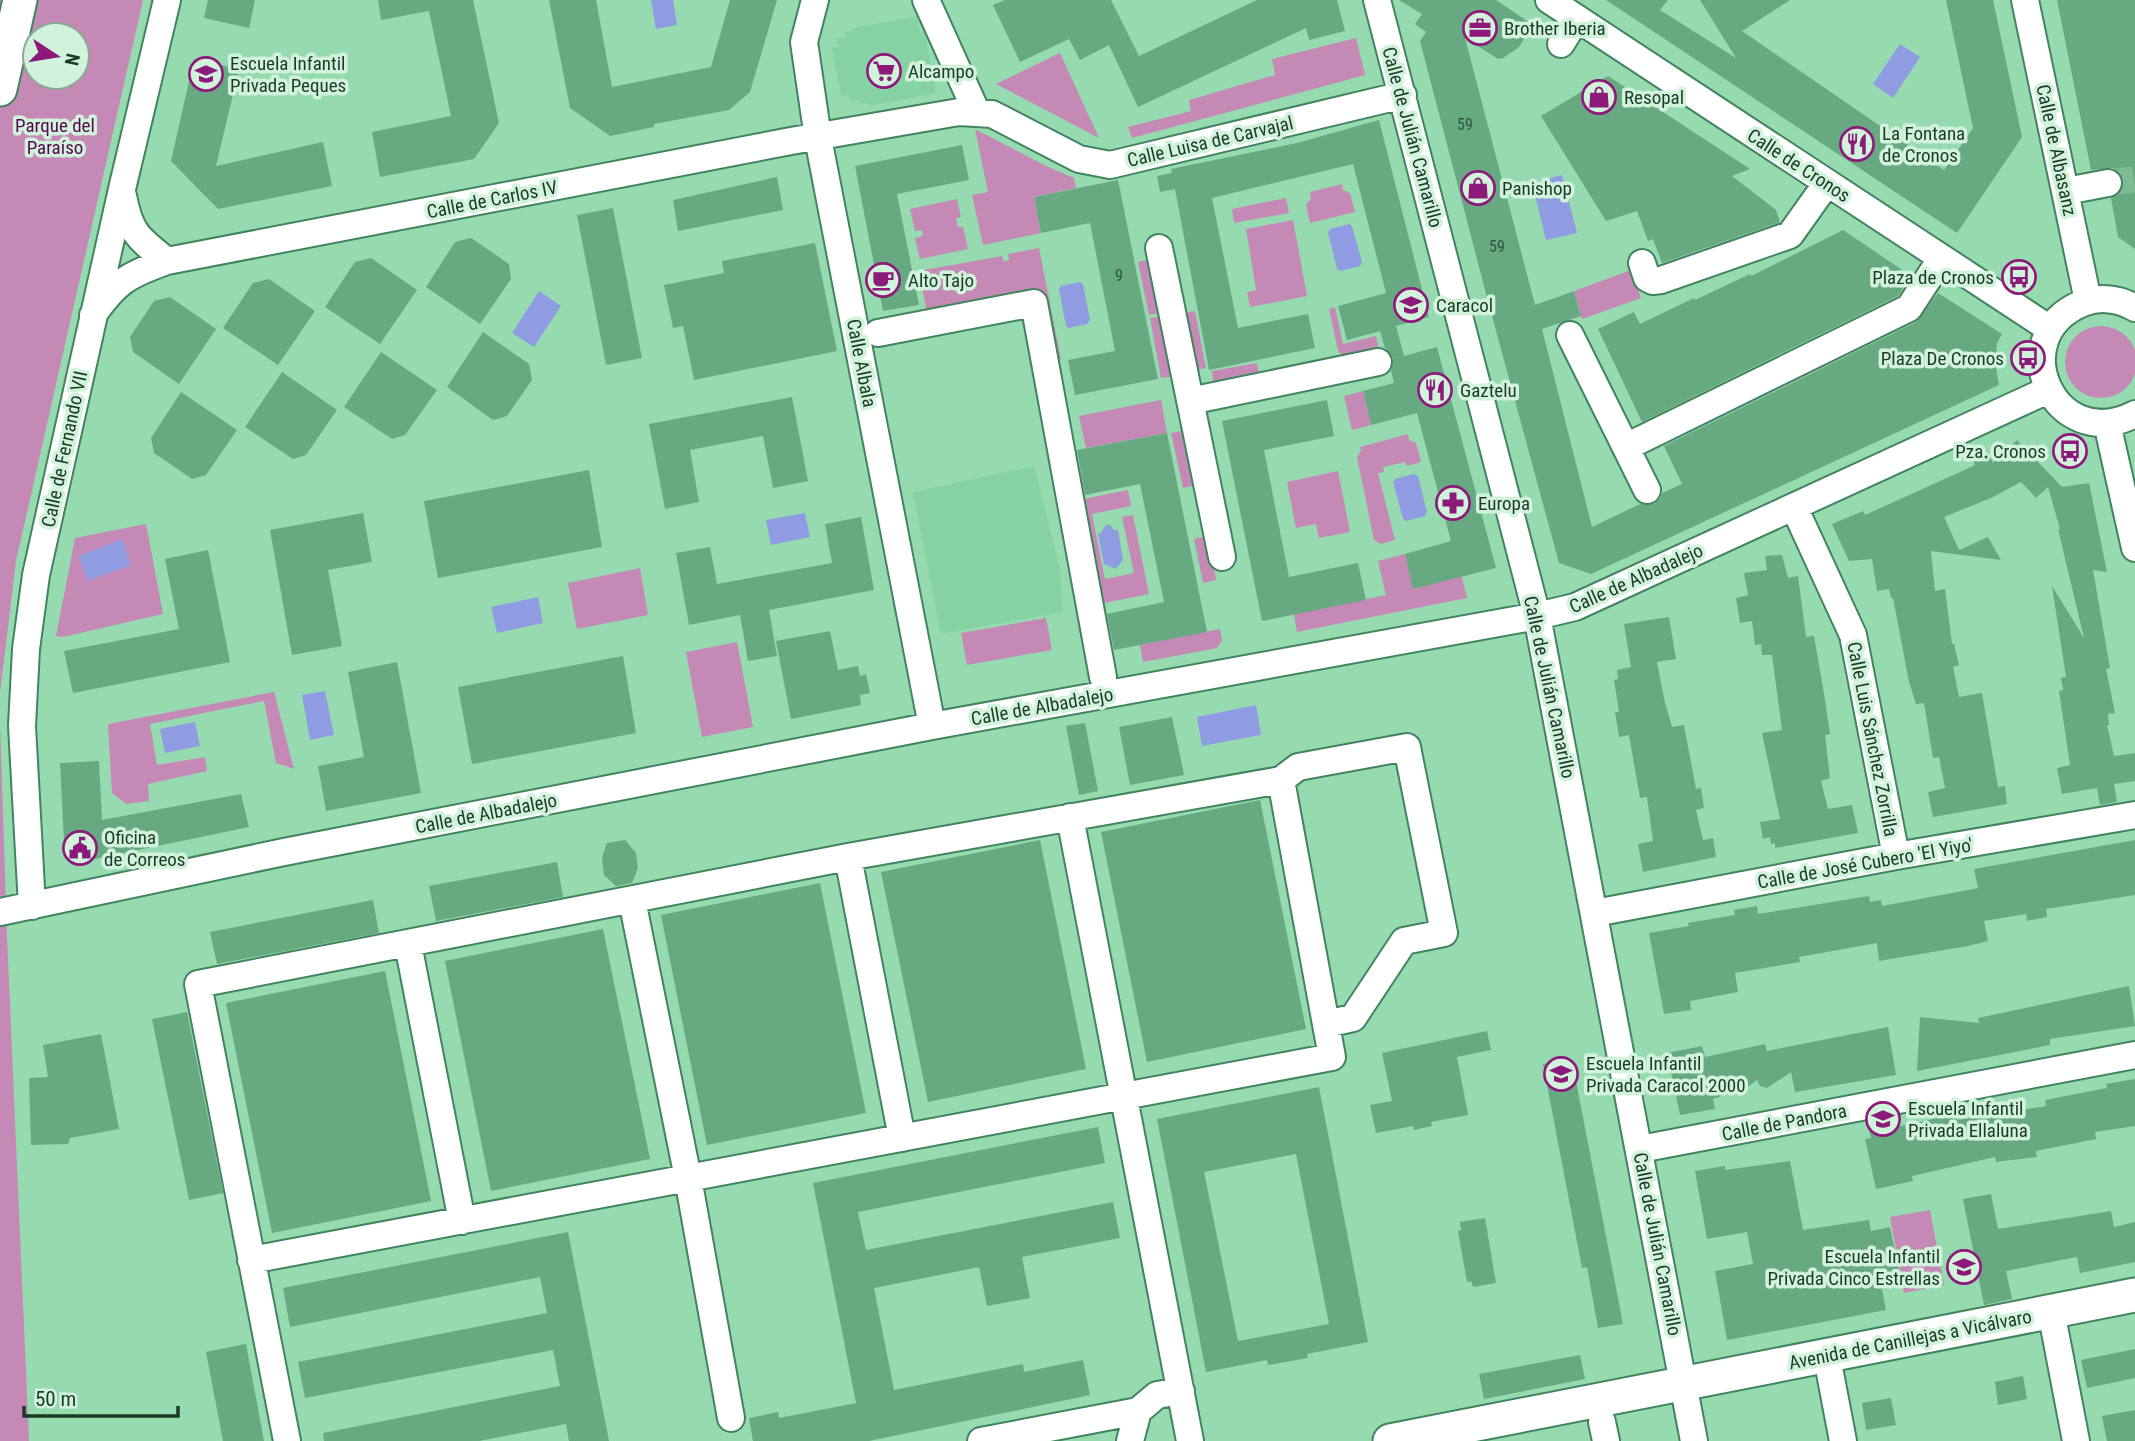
<svg xmlns="http://www.w3.org/2000/svg" width="2135" height="1441" font-family="'Roboto Condensed',sans-serif">
<rect width="100%" height="100%" fill="#96dbaf"/>
<path fill="#86d2a2" d="M917 16 920 33 925 32 936 93 869 106 868 103 860 104V100L850 102 848 94 841 96 832 48 839 47 837 39 846 37V32L854 31 853 28Z
M1034 466 1060 569 1063 612 941 634 913 492Z"/>
<path fill="#c48ab5" fill-rule="evenodd" d="M0 0H143L16 561 0 693ZM35 35H77V77H35Z
M1356 38 1365 75 1132 138 1128 127 1191 111 1189 100 1275 75 1272 59Z
M1060 53 1099 138 996 84Z
M975 129 1046 166 1074 178 1076 188 1034 197 1041 233 983 245 972 195 988 192Z
M1342 184 1343 190 1350 193 1355 212 1310 223 1306 205 1311 199 1310 192Z
M1286 198 1289 213 1234 223 1232 209Z
M957 199 961 217 956 218 958 227H963L968 249 920 259 915 238 923 236 922 230 915 231 910 209Z
M1293 220 1307 296 1250 307 1247 292 1256 290 1246 229Z
M1039 248 1061 359 1056 360 1042 291 927 313 919 271 1002 256 1004 262 1009 260 1008 254Z
M1152 259 1164 312 1149 315 1138 262Z
M1631 270 1641 298 1582 319 1574 291Z
M1335 307 1343 344 1376 336 1379 350 1346 359 1338 351 1329 309Z
M1195 311 1206 368 1191 371 1181 314Z
M1164 316 1175 376 1161 378 1150 318Z
M2065 362a36 36 0 1 1 72 0a36 36 0 1 1-72 0Z
M1257 363 1259 377 1214 386 1212 371Z
M1363 391 1371 425 1352 430 1344 396Z
M1161 400 1167 433 1086 448 1079 416Z
M1187 430 1198 485 1183 488 1171 433Z
M1408 434 1409 440 1416 443 1421 462 1407 466 1405 462 1383 467 1384 472 1378 473 1395 540 1381 544 1374 540 1357 457 1361 451 1360 447Z
M1338 471 1350 532 1319 538 1316 524 1296 528 1287 482Z
M1128 490 1131 506 1092 514 1105 579 1134 573 1122 517 1133 515 1149 594 1104 603 1083 499Z
M146 524 163 614 63 637 56 636 75 538Z
M1208 536 1216 580 1203 583 1194 539Z
M1405 554 1462 577 1467 598 1297 632 1294 614 1386 595 1378 561Z
M640 568 648 615 577 629 568 583Z
M1046 618 1052 650 967 665 961 633Z
M1220 629 1222 640 1217 648 1143 662 1140 645Z
M737 642 753 727 702 737 686 652Z
M274 692 294 769 276 763 264 701 150 724 157 765 205 757 207 771 148 784 149 801 126 804 112 793 108 724Z
M0 723 7 936 29 1441H0Z
M1930 1210 1944 1285 1904 1293 1890 1217Z"/>
<path fill="#8f9ce2" d="M651 0H673L677 25 656 29Z
M1900 44 1920 57 1893 98 1873 84Z
M1562 175 1577 233 1546 240 1532 183Z
M1349 224 1352 226 1362 262 1360 266 1341 271 1337 269 1328 233 1330 229Z
M1080 282 1083 284 1090 320 1087 324 1069 328 1066 326 1059 289 1061 286Z
M539 291 561 306 534 347 512 333Z
M1414 474 1418 476 1427 512 1425 516 1406 521 1403 519 1393 482 1395 479Z
M805 513 810 537 771 545 766 520Z
M1106 525H1110L1114 530H1118L1123 560 1116 569 1104 564 1098 534 1101 533Z
M122 539 131 565 88 581 79 556Z
M538 597 543 623 497 633 491 607Z
M325 691 334 735 310 740 302 695Z
M1256 705 1261 735 1202 746 1197 717Z
M195 722 200 746 165 753 160 729Z"/>
<path fill="#67a980" fill-rule="evenodd" d="M208 0H255L249 28 204 18Z
M378 0H473L499 123 474 159 380 177 372 132 451 116 429 11 381 20Z
M549 0H596L612 87 711 67 730 0H777L750 92 729 110 654 124V127L610 136 570 108Z
M1005 0H1111L1139 56 1257 0H1337L1345 31 1309 40 1306 28 1138 107 1109 45 1080 60 1069 39 1020 62 993 5Z
M1399 0H1496L1533 25 1519 47 1503 58 1498 59 1465 38 1535 305 1574 291 1581 316 1542 329 1592 527 1640 504H1653L1660 499 1662 493 1682 484 1664 446 1916 322 1938 293 2002 334 1997 343 1995 363 1999 385 1591 574 1559 563 1489 305 1420 41 1426 32 1415 24 1422 14Z
M1606 0H1668L1660 10 1736 58 1700 0H1790L1742 31 1944 170 1973 128 1946 0H1993L2022 137 1957 233Z
M2057 0H2135V249L2118 237 2111 198 2118 195 2123 189 2124 181 2120 173 2113 168 2091 170Z
M194 59 239 69 216 166 323 142 332 186 218 209 171 161Z
M1608 76 1750 169 1732 176 1776 210 1780 222 1662 263 1653 239 1648 241 1637 211 1606 221 1541 116Z
M1379 120 1429 317 1396 326 1404 356 1437 347 1496 568 1413 589 1405 554 1451 541 1417 413 1371 425 1363 391 1394 383 1391 371 1393 358 1385 348 1380 331 1347 340 1338 306 1386 293 1353 164 1212 198 1238 328 1308 314 1315 348 1209 370 1175 189 1160 192 1157 176 1172 173 1171 169 1297 143Z
M962 145 969 180 897 194 919 305 883 311 855 166Z
M777 177 783 210 678 231 673 200Z
M1118 180 1158 379 1075 395 1068 360 1115 351 1090 223 1041 233 1034 197Z
M613 208 642 358 606 365 577 215Z
M1843 230 1911 276 1898 296 1642 422 1598 329 1634 312 1640 324 1694 298 1695 300 1750 274 1751 276Z
M471 238 509 264 511 279 480 324 426 287 455 242Z
M815 243 837 351 694 380 683 326 673 328 664 285 724 273 722 261Z
M371 258 417 290 380 344 325 307 355 262Z
M269 279 315 311 278 365 223 328 253 283Z
M170 297 216 329 179 384 133 352 130 337 154 301Z
M483 332 529 364 532 380 507 416 493 420 447 387Z
M381 352 437 390 405 435 392 439 344 407Z
M282 372 337 410 306 455 293 459 245 427Z
M181 392 237 430 206 475 192 479 154 453 151 438Z
M792 397 808 481 773 488 763 436 690 450 699 502 665 509 649 424Z
M1327 400 1334 436 1264 450 1289 577 1358 563 1366 600 1262 621 1222 421Z
M1167 433 1207 632 1114 650 1107 614 1164 602 1140 484 1085 495 1077 450Z
M2017 440 2062 487 2089 483 2107 572 2093 570 2110 668 2106 669 2115 713 2108 714 2109 725H2107L2114 756 2135 753V781L2114 784 2117 802 2100 805 2097 788 2062 794 2057 768 2070 765 2059 691 2063 690 2061 678 2066 677 2052 586 2084 638 2058 529H2060L2048 487 2036 498 2021 482 1991 498 1944 517 1959 550 1988 537 2001 560 1931 551 1935 591 1945 589 1952 644H1954L1959 665 1953 667 1959 697 1982 693 1998 787 2005 786 2007 804 1933 817 1928 792 1945 788 1939 757 1933 758 1924 703 1916 704 1909 682 1893 598H1891L1889 589 1877 591 1872 559 1849 561 1832 524 1863 511 1865 515 1960 472 1975 465 1972 458 1988 452 1993 463Z
M589 470 602 547 438 578 424 501Z
M363 513 372 562 328 570 342 646 292 655 270 530Z
M861 517 874 590 769 610 777 656 748 661 740 615 689 625 676 553 710 547 717 584 832 563 825 524Z
M208 550 230 662 73 693 64 651 179 629 165 559Z
M1782 555 1788 578 1798 576 1806 637 1814 636 1824 694 1830 734 1825 735 1830 778 1821 781 1828 809 1852 805 1858 833 1775 848V843L1771 844 1770 837 1763 839 1760 822 1780 819 1762 733 1782 730 1772 655H1762L1761 644 1755 645 1752 621 1740 623 1736 598 1748 595 1744 573 1767 570 1765 556Z
M1669 617 1676 659 1657 662 1665 703 1672 727 1684 725 1696 789 1701 788 1704 808 1696 810 1703 840 1713 838 1716 857 1643 872 1638 844 1653 841 1647 797 1640 798 1629 735 1619 737 1615 712H1619L1614 680 1618 679 1617 670 1631 667 1624 624Z
M830 631 838 670 858 666 860 676 866 674 870 693 860 695 861 705 791 719 776 641Z
M623 656 636 733 472 764 458 687Z
M397 662 421 793 326 811 318 766 364 757 348 672Z
M1172 717 1184 775 1130 785 1119 727Z
M1085 723 1098 791 1079 795 1066 726Z
M99 761 102 820 241 794 249 827 90 860 76 858 69 853 64 841 60 763Z
M1260 800 1306 1029 1147 1062 1101 832Z
M625 840 636 853 638 868 632 883 616 886 604 875 602 857 607 843Z
M1040 840 1086 1069 928 1102 881 872Z
M2135 840V895L2046 909 2047 917 2027 921 2026 914 1984 921 1988 941 1968 946 1879 961 1877 943 1799 957 1800 962 1735 973 1738 992 1690 1001 1691 1010 1664 1014 1649 933 1689 926 1688 923 1735 915 1734 910 1757 906 1758 914 1869 896 1870 902 1881 900 1882 906 1963 891 1978 888 1974 869Z
M557 862 563 897 436 921 429 886Z
M820 883 866 1113 707 1145 661 915Z
M373 900 379 933 217 964 210 932Z
M603 929 650 1159 491 1191 445 961Z
M385 971 431 1201 272 1233 226 1003Z
M2129 986 2135 1026 2050 1039V1045L1917 1071 1920 1017 1979 1023 1978 1018Z
M187 1012 223 1193 189 1200 152 1019Z
M1888 1027 1896 1075 1795 1092 1791 1072 1767 1088 1760 1086 1757 1080 1738 1094 1732 1092 1713 1099 1715 1109 1680 1115 1667 1053 1702 1046 1705 1057 1765 1044 1767 1051Z
M1487 1031 1491 1050 1457 1057 1468 1115 1431 1122 1432 1126 1414 1130 1413 1126 1376 1133 1370 1105 1392 1101 1382 1053Z
M101 1034 119 1129 70 1138 68 1144 31 1145 29 1078 48 1077 43 1045Z
M1567 1059 1569 1067 1573 1066 1623 1324 1598 1328 1587 1267 1582 1268 1543 1064Z
M2135 1079V1126L2095 1132 2096 1139 2036 1151 2037 1157 1996 1162 1995 1157 1912 1176 1913 1181 1876 1189 1865 1139 1871 1138 1869 1130 1889 1126 1890 1128 1905 1125 1907 1137 1912 1136 1913 1124 1932 1119 1956 1115 1957 1120 2046 1106 2045 1100 2107 1088 2106 1084Z
M1319 1087 1368 1342 1307 1354 1308 1358 1268 1365 1267 1360 1206 1372 1157 1119ZM1296 1154 1329 1324 1238 1341 1204 1172Z
M1098 1127 1105 1163 858 1212 866 1250 1113 1202 1120 1238 1022 1257 1030 1298 987 1306 979 1267 874 1288 894 1390 1023 1364 1024 1372 1083 1360 1090 1395 869 1441H753L749 1418 778 1412 779 1418 856 1403 813 1183Z
M1790 1161 1803 1230 1869 1220 1871 1231 1890 1227 1902 1284 1882 1289 1886 1310 1727 1340 1715 1271 1753 1264 1747 1232 1707 1239 1695 1171 1725 1166V1170Z
M1991 1194 1998 1229 2111 1211 2114 1227 2135 1222V1262L2080 1273 2077 1257 2006 1271 2012 1299 1984 1305 1963 1199Z
M1485 1218 1496 1283 1473 1287 1471 1281 1467 1282 1458 1231 1461 1230 1460 1222Z
M568 1232 609 1441H569L566 1424 479 1441H324L323 1433 560 1386 553 1350 305 1398 298 1362 547 1313 540 1277 290 1327 283 1288Z
M246 1344 264 1441H223L206 1352Z
M2135 1349V1378L2087 1388 2081 1360Z
M1580 1355 1585 1379 1484 1399 1479 1374Z
M2023 1376 2027 1399 1998 1405 1995 1382Z
M1891 1398 1896 1425 1866 1430 1862 1403Z
M2135 1410V1441H2107L2102 1416Z"/>
<g fill="none" stroke-linecap="round" stroke-linejoin="round">
<path stroke="#7ebb94" stroke-width="26" stroke-dasharray="26 13" stroke-linecap="butt" d="M2108 183 2135 179"/>
<g stroke="#42845d" stroke-width="30">
<path id="minor" d="M815 0 804 42 818 138 932 726
M926 0 977 113
M1377 0 1537 616 1694 1441
M1549 0 2050 329
M2025 0 2088 301
M1561 44 1577 18
M2066 191 2108 183
M123 196C130 233 138 238 167 261
M1159 248 1222 557
M1642 263 1647 278 1653 281 1661 280 1790 235 1827 183
M2135 308C2120 299 2100 296 2083 303 2001 336 2054 456 2135 414
M93 315C117 281 128 275 167 261L791 141 959 112 992 114 1079 159 1110 165 1403 95
M878 333 1034 303 1103 677
M1570 335 1647 490
M1190 401 1378 362
M2107 423 2135 548
M1626 447 1909 308 1941 259
M1794 507 1853 635 1896 856
M1281 780 1298 767 1407 747 1444 933 1404 941 1353 1018 1326 1024
M1070 817 1190 1441
M848 857 902 1138
M632 900 688 1178 731 1418
M32 906 22 726 26 649 36 575 122 189 167 0
M0 912 284 852 932 726 1537 616 1575 607 2048 390
M1595 913 1896 856 2135 815
M408 944 462 1221
M1640 1149 2135 1055
M251 1260 1332 1057 1281 780 848 857 198 984 287 1441
M2051 1311 2076 1441
M1830 1373 1843 1441
M1602 1422 1606 1441
M981 1441 1138 1411 1157 1395 1181 1391
M1130 1441 1138 1411"/>
</g>
<g stroke="#42845d" stroke-width="37">
<path id="major" d="M0 89 20 0
M1390 1441 2135 1295"/>
</g>
<use href="#minor" stroke="#fff" stroke-width="26"/>
<use href="#major" stroke="#fff" stroke-width="33"/>
</g>
<defs>
<g id="office-ring" transform="scale(1.75)"><circle r="9.5" fill="#d1f3dc" stroke="#8d197a" stroke-width="1.5"/><path d="M-6-3h4V-5.5h4V-3h4V5H-6ZM-1-4.5V-3h2v-1.5ZM-6 0V1H6V0Z" fill="#8d197a"/></g>
<g id="supermarket-ring" transform="scale(1.75)"><circle r="9.5" fill="#d1f3dc" stroke="#8d197a" stroke-width="1.5"/><path d="M-6-5.5h2.5l.6 2H6L4.5 2H-2.5L-4.4-4H-6ZM-1.5 3.2a1.3 1.3 0 1 0 .1 0ZM3 3.2a1.3 1.3 0 1 0 .1 0Z" fill="#8d197a"/></g>
<g id="school-ring" transform="scale(1.75)"><circle r="9.5" fill="#d1f3dc" stroke="#8d197a" stroke-width="1.5"/><path d="M0-5L7-2L0 1L-7-2ZM-4 1L0 2.5L4 1V4Q0 6-4 4Z" fill="#8d197a"/></g>
<g id="shop-ring" transform="scale(1.75)"><circle r="9.5" fill="#d1f3dc" stroke="#8d197a" stroke-width="1.5"/><path d="M-5-2.5h2.3a2.7 3.5 0 0 1 5.4 0H5L5.5 6h-11ZM-1.5-2.5h3a1.5 2.3 0 0 0-3 0Z" fill="#8d197a"/></g>
<g id="restaurant-ring" transform="scale(1.75)"><circle r="9.5" fill="#d1f3dc" stroke="#8d197a" stroke-width="1.5"/><path d="M-5-6h1v4h1v-4h1v4h1v-4h1v5L-1.5 .5V6h-2V.5L-5-1ZM5-6V6H3V1.5H1.5Q1.5-4 5-6Z" fill="#8d197a"/></g>
<g id="bus-ring" transform="scale(1.75)"><circle r="9.5" fill="#d1f3dc" stroke="#8d197a" stroke-width="1.5"/><path d="M-5-6H5V4H4V6H2V4H-2V6H-4V4H-5ZM-3.5-4V0h7V-4ZM-3.5 1.2v1.5H-2V1.2ZM2 1.2v1.5H3.5V1.2Z" fill="#8d197a"/></g>
<g id="cafe-ring" transform="scale(1.75)"><circle r="9.5" fill="#d1f3dc" stroke="#8d197a" stroke-width="1.5"/><path d="M-5.5-4.5H6V0H3Q3 3.5 0 3.5H-2.5Q-5.5 3.5-5.5 0ZM3-3.2v2h1.7v-2ZM-6 4.5H4V6H-6Z" fill="#8d197a"/></g>
<g id="pharmacy-ring" transform="scale(1.75)"><circle r="9.5" fill="#d1f3dc" stroke="#8d197a" stroke-width="1.5"/><path d="M-2-6h4v4h4v4h-4v4h-4v-4h-4v-4h4Z" fill="#8d197a"/></g>
<g id="civic-ring" transform="scale(1.75)"><circle r="9.5" fill="#d1f3dc" stroke="#8d197a" stroke-width="1.5"/><path d="M-.6-6.5H3V-4.5H.6V-3L4-1V1h2V6H-6V1h2V-1L-.6-3ZM-1.2 2.5V6h2.4V2.5Z" fill="#8d197a"/></g>
</defs>
<g fill-rule="evenodd">
<use href="#office-ring" x="1480" y="28"/>
<use href="#supermarket-ring" x="884" y="71"/>
<use href="#school-ring" x="206" y="74"/>
<use href="#shop-ring" x="1599" y="97"/>
<use href="#restaurant-ring" x="1857" y="144"/>
<use href="#shop-ring" x="1478" y="188"/>
<use href="#bus-ring" x="2019" y="277"/>
<use href="#cafe-ring" x="883" y="280"/>
<use href="#school-ring" x="1411" y="305"/>
<use href="#bus-ring" x="2028" y="358"/>
<use href="#restaurant-ring" x="1435" y="390"/>
<use href="#bus-ring" x="2070" y="451"/>
<use href="#pharmacy-ring" x="1453" y="503"/>
<use href="#civic-ring" x="80" y="848"/>
<use href="#school-ring" x="1561" y="1074"/>
<use href="#school-ring" x="1883" y="1119"/>
<use href="#school-ring" x="1964" y="1267"/>
</g>
<g text-anchor="middle" stroke-width="7" stroke-linejoin="round" paint-order="stroke">
<g font-size="16" fill="#30553e">
<text x="1465" y="130">59</text>
<text x="1497" y="252">59</text>
<text x="1119" y="281">9</text>
</g>
<g font-size="19" fill="#1d3928" stroke="#d1f3dc" text-anchor="start">
<text x="1504" y="35">Brother Iberia</text>
<text x="230" y="70">Escuela Infantil<tspan x="230" dy="22">Privada Peques</tspan></text>
<text x="908" y="78">Alcampo</text>
<text x="1624" y="104">Resopal</text>
<text x="1882" y="140">La Fontana<tspan x="1882" dy="22">de Cronos</tspan></text>
<text x="1502" y="195">Panishop</text>
<text x="1994" y="284" text-anchor="end">Plaza de Cronos</text>
<text x="908" y="287">Alto Tajo</text>
<text x="1436" y="312">Caracol</text>
<text x="2004" y="365" text-anchor="end">Plaza De Cronos</text>
<text x="1460" y="397">Gaztelu</text>
<text x="2046" y="458" text-anchor="end">Pza. Cronos</text>
<text x="1478" y="510">Europa</text>
<text x="104" y="844">Oficina<tspan x="104" dy="22">de Correos</tspan></text>
<text x="1586" y="1070">Escuela Infantil<tspan x="1586" dy="22">Privada Caracol 2000</tspan></text>
<text x="1908" y="1115">Escuela Infantil<tspan x="1908" dy="22">Privada Ellaluna</tspan></text>
<text x="1940" y="1263" text-anchor="end">Escuela Infantil<tspan x="1940" dy="22">Privada Cinco Estrellas</tspan></text>
</g>
<g font-size="19" fill="#59064c" stroke="#d1f3dc">
<text x="55" y="132">Parque del<tspan x="55" dy="22">Paraíso</tspan></text>
</g>
<g font-size="19" fill="#1d3928" stroke="#d1f3dc">
<text transform="translate(1413 137) rotate(75)" y="7">Calle de Julián Camarillo</text>
<text transform="translate(1210 141) rotate(-13)" y="7">Calle Luisa de Carvajal</text>
<text transform="translate(2057 150) rotate(78)" y="7">Calle de Albasanz</text>
<text transform="translate(1799 165) rotate(33)" y="7">Calle de Cronos</text>
<text transform="translate(492 199) rotate(-11)" y="7">Calle de Carlos IV</text>
<text transform="translate(862 363) rotate(79)" y="7">Calle Albala</text>
<text transform="translate(64 449) rotate(-78)" y="7">Calle de Fernando VII</text>
<text transform="translate(1636 578) rotate(-24)" y="7">Calle de Albadalejo</text>
<text transform="translate(1550 687) rotate(78)" y="7">Calle de Julián Camarillo</text>
<text transform="translate(1042 706) rotate(-10)" y="7">Calle de Albadalejo</text>
<text transform="translate(1873 739) rotate(79)" y="7">Calle Luis Sánchez Zorrilla</text>
<text transform="translate(486 813) rotate(-11)" y="7">Calle de Albadalejo</text>
<text transform="translate(1865 863) rotate(-10)" y="7">Calle de José Cubero 'El Yiyo'</text>
<text transform="translate(1784 1122) rotate(-11)" y="7">Calle de Pandora</text>
<text transform="translate(1658 1244) rotate(79)" y="7">Calle de Julián Camarillo</text>
<text transform="translate(1910 1339) rotate(-11)" y="7">Avenida de Canillejas a Vicálvaro</text>
</g>
</g>
<g transform="translate(56 56) rotate(102)"><circle r="33" fill="#d1f3dc" stroke="#89a994" stroke-width="2"/>
<path d="M0-5L12 26L0 18L-12 26Z" fill="#8d197a"/>
<text y="-10" font-size="19" font-weight="bold" text-anchor="middle" fill="#1d3928">N</text>
</g>
<path d="M24 1406v10h154v-10" fill="none" stroke="#1d3928" stroke-width="3.5"/>
<text x="35" y="1406" font-size="21" fill="#1d3928" stroke="#d1f3dc" stroke-width="5" paint-order="stroke">50 m</text>
</svg>
